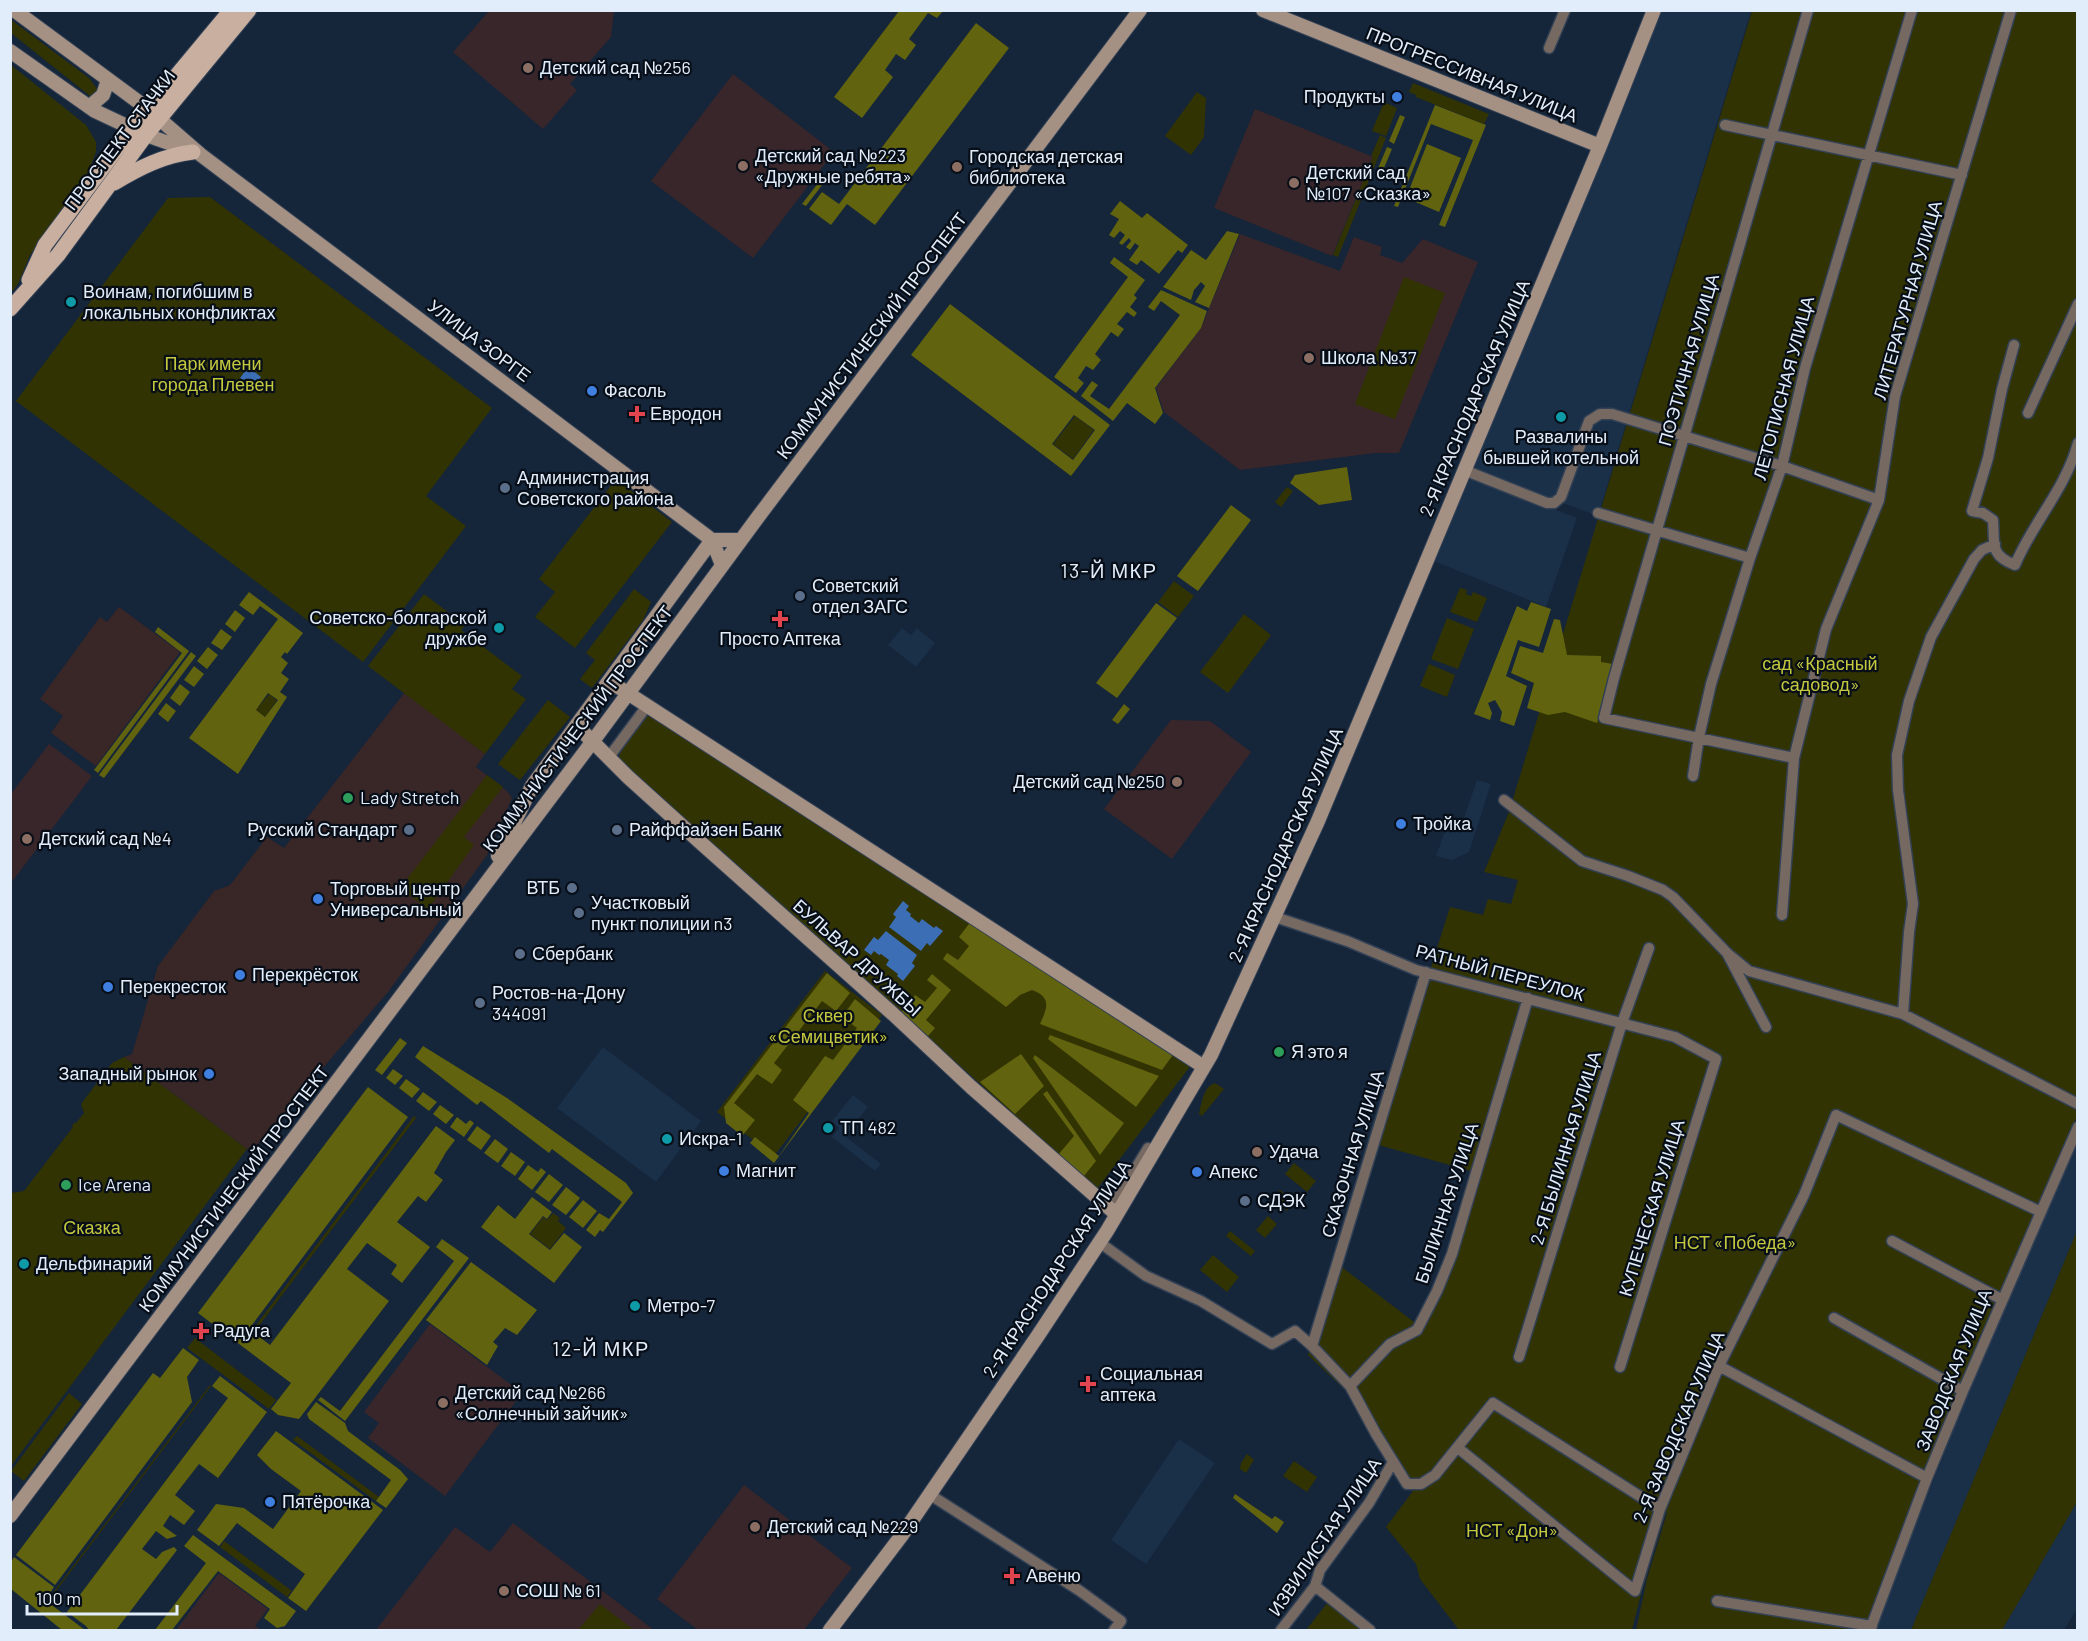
<svg xmlns="http://www.w3.org/2000/svg" width="2088" height="1641" font-family="Barlow,sans-serif">
<rect width="100%" height="100%" fill="#15253a"/>
<path fill="#392627" d="M119 607 180 652 96 766 51 733 63 716 40 699 100 617 107 622Z
M405 692 485 754 476 767 508 792 512 798 487 855 388 992 251 1152 124 1057 132 1054 158 966 214 891 230 885 267 837 284 848Z"/>
<path fill="#1a2f48" d="M1662 11H1751L1598 516 1470 469Z
M1468 475 1577 518 1546 607 1434 561Z
M902 628 911 635 917 628 935 643 916 667 888 645Z
M1477 780 1491 784 1469 852 1452 860 1436 856 1447 825 1460 829Z
M603 1047 701 1121 656 1182 557 1108Z
M853 1095 868 1107 845 1136 881 1164 875 1171 832 1137 839 1128 832 1121Z
M2077 1135V1231L1911 1630H1874L2006 1299Z
M1179 1439 1215 1463 1146 1564 1111 1540Z
M2077 1502V1609L2064 1630H2002Z"/>
<path fill="#39262a" d="M489 11H614L611 37 570 84 577 90 543 129 453 52Z
M733 74 834 152 753 258 651 181Z
M1255 109 1373 157 1332 256 1214 208Z
M1240 234 1340 271 1354 237 1382 247 1380 255 1402 263 1423 239 1478 262 1399 453H1375L1240 470 1164 412 1156 388 1201 328Z
M1171 720 1210 721 1251 752 1172 859 1104 809Z
M49 744 92 776 11 883V794Z
M430 1324 522 1393 445 1496 368 1438 379 1423 364 1412Z
M744 1485 852 1568 804 1630H698L657 1599Z
M513 1523 654 1630H376L455 1527 490 1552Z
M219 1573 268 1609 255 1626 261 1630H176Z"/>
<path fill="#323302" d="M1752 11H2077V1099L1906 1013 1753 969 1722 944 1669 889 1582 859 1512 802Z
M10 19 89 78 98 90 95 98 90 96 11 33Z
M11 65 86 125 96 142V152L86 177 30 255 18 284 11 293Z
M1413 83 1489 114 1484 124 1416 97V95L1409 92Z
M1197 92 1206 98 1204 137 1191 155 1165 136Z
M1384 102 1397 108 1386 136 1372 131Z
M1380 135 1386 138 1338 257 1333 255 1373 157 1371 156Z
M210 197 492 408 426 496 466 526 363 662 16 401 168 198Z
M1404 277 1445 293 1395 419 1355 404Z
M1075 416 1094 430 1073 459 1053 444Z
M616 479 672 522 575 648 535 617 555 592 539 579Z
M1287 487 1293 491 1281 507 1275 502Z
M1174 581 1194 596 1178 617 1158 602Z
M1460 588 1467 590 1466 594 1471 596 1473 592 1487 598 1477 622 1450 612Z
M634 589 651 602 643 620 592 688 580 679 595 660 586 653Z
M424 594 465 625 461 630 522 676 512 689 526 699 485 754 368 666Z
M1244 614 1271 635 1228 693 1200 672Z
M1447 618 1474 629 1458 669 1431 659Z
M1429 664 1455 675 1447 697 1420 686Z
M269 694 277 700 265 717 256 710Z
M548 700 570 717 520 780 498 764Z
M649 714 1192 1064 1097 1189 622 762 619 757 621 749Z
M487 775 503 787 464 837 474 845 428 909 400 888Z
M1509 812 1581 864 1662 891 1747 973 1902 1016 2077 1106V1116L1994 1306 1865 1630H1636L1647 1579 1667 1513 1656 1505 1666 1512 1641 1594 1632 1630H1459L1420 1579 1416 1564 1386 1527 1413 1491 1345 1390 1308 1355 1335 1262 1422 1328 1478 1173 1375 1144 1450 907 1483 915 1488 899 1511 904 1518 880 1484 872Z
M825 971 882 1015 774 1156 717 1112Z
M124 1057 247 1149 11 1466V1193L24 1191 73 1127 72 1126 74 1123H76L84 1113 81 1104 112 1063Z
M1215 1083 1224 1089 1202 1116 1199 1114C1202 1102 1203 1087 1215 1083Z
M414 1116 416 1118 255 1331 253 1329Z
M1294 1163 1316 1181 1307 1192 1285 1174Z
M1280 1190 1295 1202 1287 1211 1273 1198Z
M553 1213 560 1218 558 1221 566 1228 550 1249 530 1234 543 1217 547 1220Z
M1268 1216 1277 1224 1265 1238 1256 1230Z
M1230 1231 1255 1251 1251 1256 1226 1236Z
M2077 1231V1502L2002 1630H1911Z
M1213 1255 1239 1277 1227 1292 1200 1270Z
M195 1338 276 1400 269 1409 187 1348Z
M210 1385 211 1386 50 1599 49 1598Z
M69 1393 82 1404 24 1481 11 1471Z
M297 1436 379 1497 376 1501 293 1440Z
M1247 1454 1254 1460 1246 1473 1240 1469 1241 1463Z
M1294 1461 1317 1477 1307 1492 1283 1476Z
M224 1541 292 1591 287 1597 220 1547Z
M1328 1602 1364 1630H1306Z
M600 1604 634 1630H578Z"/>
<path fill="#61630e" fill-rule="evenodd" d="M899 11H943L937 18 928 13 909 39 916 45 905 60 896 54 885 70 893 77 862 118 834 97Z
M976 23 1009 48 875 225 847 204 831 225 809 209 822 192 839 204Z
M1435 105 1486 125 1445 227 1439 225 1473 140 1431 124 1398 207 1394 206Z
M1400 115 1405 117 1394 144 1389 141Z
M1427 144 1461 158 1439 212 1406 198Z
M1387 147 1392 149 1381 175 1376 173Z
M822 178 826 180 806 206 802 204Z
M1120 201 1142 218 1147 213 1188 245 1182 253 1178 250 1159 274 1141 260 1137 265 1129 260 1139 246 1135 243 1130 250 1126 247 1131 241 1129 238 1122 245 1119 243 1125 235 1120 231 1114 238 1109 235 1119 219 1110 214Z
M1227 231 1239 234 1209 308 1195 302 1205 286 1201 282 1194 290 1191 300 1163 287 1191 250 1206 260Z
M1114 257 1145 280 1134 295 1137 298 1130 307 1137 313 1134 317 1127 312 1117 324 1124 329 1118 337 1111 332 1095 354 1101 360 1093 370 1086 366 1078 378 1084 383 1076 393 1054 377 1128 277 1110 263Z
M1161 290 1207 311 1201 328 1155 388 1163 413 1155 424 1127 403 1113 421 1081 396 1092 381 1098 385 1090 396 1109 409 1180 315 1161 301 1154 311 1148 307Z
M950 304 1110 425 1071 476 911 355ZM1074 415 1095 430 1073 460 1052 444Z
M1347 467 1352 500 1319 505 1290 483 1295 475Z
M1231 505 1251 520 1198 591 1177 576Z
M249 592 303 633 287 654 285 652 281 657 288 663 281 673 289 679 280 692 287 697 238 774 189 738 278 619 260 606 253 615 239 605ZM268 693 278 700 265 717 256 710Z
M1531 602 1551 609 1539 647 1518 640 1506 676 1527 686 1514 726 1500 721 1502 712 1495 700 1488 703 1492 713 1490 720 1474 714 1517 606 1527 611Z
M1156 603 1177 618 1117 698 1096 683Z
M235 610 245 618 235 632 225 624Z
M1554 619 1560 620 1567 655 1601 656V662L1613 664 1597 723 1565 712 1548 715 1527 708 1534 683 1511 673 1520 646 1543 653Z
M158 627 189 651 98 773 94 770 182 653 155 632Z
M221 629 232 637 222 650 211 643Z
M208 647 218 655 207 669 197 661Z
M191 652 196 656 104 778 99 775Z
M194 666 204 674 194 687 184 680Z
M180 684 190 692 180 706 170 698Z
M166 703 176 711 168 722 158 714Z
M1124 704 1130 709 1118 724 1112 720Z
M972 920 1175 1052 1162 1070 1040 1024C1048 1007 1051 997 1032 990L1020 995 1006 1007 943 959 947 953 958 960 969 946 959 937Z
M827 973 850 993 836 1011 822 1001 774 1063 782 1070 772 1084 757 1074 734 1103 755 1120 742 1136 726 1123 724 1107Z
M932 974 951 990 926 1020 935 1028 928 1036 901 1012 915 995 925 1002 937 988 927 980Z
M855 999 881 1021 774 1163 750 1143 755 1137 779 1156 809 1113 793 1100 825 1056 833 1060 857 1028 842 1017Z
M1050 1035 1159 1076 1136 1107 1048 1039Z
M400 1038 407 1043 382 1075 375 1070Z
M423 1046 507 1098 626 1183 633 1193 603 1232 600 1230 595 1237 586 1230 599 1213 609 1219 622 1202 552 1149 549 1153 481 1101 477 1105 415 1057Z
M1021 1054 1044 1086 1015 1114 980 1082Z
M1035 1055 1124 1123 1100 1155 1033 1058Z
M393 1069 403 1076 395 1085 386 1078Z
M406 1079 420 1089 412 1098 399 1088Z
M368 1087 408 1117 249 1329 270 1345 436 1126 455 1140 446 1152 434 1173 443 1180 426 1202 418 1196 397 1222 430 1247 402 1283 391 1274 397 1265 367 1243 347 1269 389 1301 299 1419 278 1415 271 1409 291 1383 198 1313Z
M1047 1091 1096 1161 1084 1176 1058 1155 1074 1136 1043 1094Z
M423 1092 437 1102 429 1111 416 1101Z
M440 1105 454 1115 446 1124 433 1114Z
M457 1117 466 1124 470 1120 474 1123 464 1137 450 1127Z
M477 1126 491 1136 481 1150 467 1140Z
M495 1139 508 1149 498 1163 484 1153Z
M511 1152 525 1162 515 1176 501 1166Z
M528 1165 538 1172 541 1168 546 1172 532 1190 518 1179Z
M549 1174 563 1185 549 1202 535 1192Z
M566 1187 580 1198 566 1215 552 1205Z
M532 1197 552 1212 547 1219 543 1216 529 1234 550 1250 564 1233 582 1247 554 1283 481 1227 498 1205 515 1219Z
M583 1200 597 1211 583 1228 569 1217Z
M442 1239 469 1258 345 1421 318 1400 321 1397 340 1411 454 1261 436 1247Z
M471 1262 537 1310 517 1335 505 1328 493 1342 498 1346 487 1365 426 1320Z
M183 1348 199 1360 187 1377 192 1402 55 1585 16 1555 153 1373 160 1378Z
M220 1376 267 1412 218 1478 199 1464 175 1495 195 1511 184 1525 170 1515 163 1526 177 1536 167 1539 156 1531 142 1549 156 1559 162 1552 174 1547 177 1550 116 1630H89L86 1626 67 1612 228 1398 212 1386Z
M316 1402 345 1423 348 1431 400 1470 408 1479 386 1508 376 1501 391 1480 309 1419 307 1414Z
M276 1431 383 1510 306 1611 288 1598 305 1574 237 1523 219 1546 197 1530 216 1504 244 1508 273 1529 301 1491 271 1469 257 1455Z
M1235 1494 1272 1519 1275 1516 1284 1522 1277 1533 1233 1498Z
M193 1535 296 1611 285 1626 277 1628 264 1618 270 1609 218 1571 172 1630H155L206 1563 184 1546Z
M14 1557 54 1587 45 1600 85 1630H62L11 1589V1562Z"/>
<path fill="#3c6eb5" d="M248 367 261 377 254 387 240 378Z
M903 901 909 906 906 910 911 914 910 916 919 923 922 919 934 928 936 926 943 931 930 946 927 943 921 951 889 927 896 917 893 914Z
M886 931 917 955 912 963 915 966 903 981 897 976 898 974 886 965 889 960 881 954 879 955 874 951 871 955 864 950 874 937 878 940Z"/>
<g fill="none" stroke-linecap="round" stroke-linejoin="round">
<g stroke="#324155" stroke-width="13">
<path id="street" d="M1549 48 1565 10
M1725 125 1962 175
M2014 345 2002 389 1988 458 1972 511 1983 513 1993 520C1995 544 1989 555 2015 565 2033 522 2065 490 2078 443
M2028 413 2078 304
M1464 470 1547 503H1554L1561 497 1589 421 1600 414H1612L1782 466 1879 500
M1598 513 1750 558
M609 757 647 706
M1794 758 1604 718 1614 678 1808 10
M1693 776 1699 737 1711 684 1750 558 1782 466 1805 368 1912 10
M1504 800 1582 861 1628 876 1663 890 1673 897 1727 953 1766 1027
M1782 915 1794 758 1826 629 1879 500 1895 396 2011 10
M1275 917 1347 941 1416 970 1675 1037 1716 1059 1620 1367
M1727 953 1749 971 1903 1014 2078 1104
M1903 1014 1909 932 1913 904 1898 790 1897 755 1909 701 1931 637 1974 559 1982 550 1995 544
M1111 1209 1148 1148
M1892 1241 2001 1299
M1099 1242 1146 1276 1201 1301 1272 1344 1295 1331 1312 1346 1350 1386 1376 1434 1407 1484H1421L1435 1475 1493 1403 1660 1509
M1834 1318 1963 1391
M1312 1346 1426 972
M1519 1357 1622 1023 1649 948
M1719 1366 1927 1478
M1350 1386 1390 1344 1417 1330 1437 1291 1452 1254 1528 998
M1458 1448 1635 1591 1660 1509 1719 1366 1804 1195 1836 1115 2039 1211
M929 1494 1080 1591 1121 1621 1114 1630
M1315 1586 1370 1630
M1717 1601 1872 1626
M1281 1630 1315 1586 1320 1570 1369 1503 1393 1462
M1870 1630 1927 1478 1963 1391 2078 1127"/>
</g>
<g stroke="#324155" stroke-width="16">
<path id="secondary" d="M14 10 148 109 201 155 712 540 722 565
M1263 10 1600 146
M10 51 95 111 146 135 194 152
M89 107 103 95 108 80
M712 540H741
M609 681 1204 1067
M577 726 628 777 700 842 893 1014 971 1087 1116 1214
M498 856 532 786 712 540
M10 1516 593 741 758 517 1140 10
M830 1630 902 1535 1039 1334 1107 1231 1211 1055 1318 821 1600 146 1654 10"/>
</g>
<g stroke="#324155" stroke-width="17">
<path id="primary" d="M114 183C139 168 164 155 193 152
M29 280 45 245 132 129 231 10
M10 309 58 255 146 135 249 10"/>
</g>
<use href="#street" stroke="#766962" stroke-width="10"/>
<use href="#secondary" stroke="#a59184" stroke-width="14"/>
<use href="#primary" stroke="#c9af9f" stroke-width="15"/>
</g>
<g fill="#8d6e63" stroke="#070e17" stroke-width="2">
<circle cx="528" cy="68" r="6"/>
<circle cx="743" cy="166" r="6"/>
<circle cx="957" cy="167" r="6"/>
<circle cx="1294" cy="183" r="6"/>
<circle cx="1309" cy="358" r="6"/>
<circle cx="1177" cy="782" r="6"/>
<circle cx="27" cy="839" r="6"/>
<circle cx="1257" cy="1152" r="6"/>
<circle cx="443" cy="1403" r="6"/>
<circle cx="755" cy="1527" r="6"/>
<circle cx="504" cy="1591" r="6"/>
</g>
<g fill="#3f7fe0" stroke="#070e17" stroke-width="2">
<circle cx="1397" cy="97" r="6"/>
<circle cx="592" cy="391" r="6"/>
<circle cx="1401" cy="824" r="6"/>
<circle cx="318" cy="899" r="6"/>
<circle cx="240" cy="975" r="6"/>
<circle cx="108" cy="987" r="6"/>
<circle cx="209" cy="1074" r="6"/>
<circle cx="724" cy="1171" r="6"/>
<circle cx="1197" cy="1172" r="6"/>
<circle cx="270" cy="1502" r="6"/>
</g>
<g fill="#0f9aa8" stroke="#070e17" stroke-width="2">
<circle cx="71" cy="302" r="6"/>
<circle cx="1561" cy="417" r="6"/>
<circle cx="499" cy="628" r="6"/>
<circle cx="828" cy="1128" r="6"/>
<circle cx="667" cy="1139" r="6"/>
<circle cx="24" cy="1264" r="6"/>
<circle cx="635" cy="1306" r="6"/>
</g>
<g fill="#e0444e" stroke="#070e17" stroke-width="2">
<path d="M634 405h6v6h6v6h-6v6h-6v-6h-6v-6h6z"/>
<path d="M777 610h6v6h6v6h-6v6h-6v-6h-6v-6h6z"/>
<path d="M198 1322h6v6h6v6h-6v6h-6v-6h-6v-6h6z"/>
<path d="M1085 1375h6v6h6v6h-6v6h-6v-6h-6v-6h6z"/>
<path d="M1009 1567h6v6h6v6h-6v6h-6v-6h-6v-6h6z"/>
</g>
<g fill="#5c6f8a" stroke="#070e17" stroke-width="2">
<circle cx="505" cy="488" r="6"/>
<circle cx="800" cy="596" r="6"/>
<circle cx="409" cy="830" r="6"/>
<circle cx="617" cy="830" r="6"/>
<circle cx="572" cy="888" r="6"/>
<circle cx="579" cy="913" r="6"/>
<circle cx="520" cy="954" r="6"/>
<circle cx="480" cy="1003" r="6"/>
<circle cx="1245" cy="1201" r="6"/>
</g>
<g fill="#2e9e5b" stroke="#070e17" stroke-width="2">
<circle cx="348" cy="798" r="6"/>
<circle cx="1279" cy="1052" r="6"/>
<circle cx="66" cy="1185" r="6"/>
</g>
<g text-anchor="middle" stroke-width="4.5" stroke-linejoin="round" paint-order="stroke">
<g font-size="18" fill="#e2edfb" stroke="#070e17" text-anchor="start">
<text x="540" y="74">Детский сад №256</text>
<text x="1385" y="103" text-anchor="end">Продукты</text>
<text x="755" y="162">Детский сад №223<tspan x="755" dy="21">«Дружные ребята»</tspan></text>
<text x="969" y="163">Городская детская<tspan x="969" dy="21">библиотека</tspan></text>
<text x="1306" y="179">Детский сад<tspan x="1306" dy="21">№107 «Сказка»</tspan></text>
<text x="83" y="298">Воинам, погибшим в<tspan x="83" dy="21">локальных конфликтах</tspan></text>
<text x="1321" y="364">Школа №37</text>
<text x="604" y="397">Фасоль</text>
<text x="650" y="420">Евродон</text>
<text x="1561" y="443" text-anchor="middle">Развалины<tspan x="1561" dy="21">бывшей котельной</tspan></text>
<text x="517" y="484">Администрация<tspan x="517" dy="21">Советского района</tspan></text>
<text x="812" y="592">Советский<tspan x="812" dy="21">отдел ЗАГС</tspan></text>
<text x="487" y="624" text-anchor="end">Советско-болгарской<tspan x="487" dy="21">дружбе</tspan></text>
<text x="780" y="645" text-anchor="middle">Просто Аптека</text>
<text x="1165" y="788" text-anchor="end">Детский сад №250</text>
<text x="360" y="804">Lady Stretch</text>
<text x="1413" y="830">Тройка</text>
<text x="397" y="836" text-anchor="end">Русский Стандарт</text>
<text x="629" y="836">Райффайзен Банк</text>
<text x="39" y="845">Детский сад №4</text>
<text x="560" y="894" text-anchor="end">ВТБ</text>
<text x="330" y="895">Торговый центр<tspan x="330" dy="21">Универсальный</tspan></text>
<text x="591" y="909">Участковый<tspan x="591" dy="21">пункт полиции n3</tspan></text>
<text x="532" y="960">Сбербанк</text>
<text x="252" y="981">Перекрёсток</text>
<text x="120" y="993">Перекресток</text>
<text x="492" y="999">Ростов-на-Дону<tspan x="492" dy="21">344091</tspan></text>
<text x="1291" y="1058">Я это я</text>
<text x="197" y="1080" text-anchor="end">Западный рынок</text>
<text x="840" y="1134">ТП 482</text>
<text x="679" y="1145">Искра-1</text>
<text x="1269" y="1158">Удача</text>
<text x="736" y="1177">Магнит</text>
<text x="1209" y="1178">Апекс</text>
<text x="78" y="1191">Ice Arena</text>
<text x="1257" y="1207">СДЭК</text>
<text x="36" y="1270">Дельфинарий</text>
<text x="647" y="1312">Метро-7</text>
<text x="213" y="1337">Радуга</text>
<text x="1100" y="1380">Социальная<tspan x="1100" dy="21">аптека</tspan></text>
<text x="455" y="1399">Детский сад №266<tspan x="455" dy="21">«Солнечный зайчик»</tspan></text>
<text x="282" y="1508">Пятёрочка</text>
<text x="767" y="1533">Детский сад №229</text>
<text x="1026" y="1582">Авеню</text>
<text x="516" y="1597">СОШ № 61</text>
</g>
<g font-size="18" fill="#e2edfb" stroke="#070e17">
<text transform="translate(1472 75) rotate(22)" y="6">ПРОГРЕССИВНАЯ УЛИЦА</text>
<text transform="translate(120 140) rotate(-53)" y="6">ПРОСПЕКТ СТАЧКИ</text>
<text transform="translate(1908 300) rotate(-74)" y="6">ЛИТЕРАТУРНАЯ УЛИЦА</text>
<text transform="translate(872 336) rotate(-53)" y="6">КОММУНИСТИЧЕСКИЙ ПРОСПЕКТ</text>
<text transform="translate(479 341) rotate(37)" y="6">УЛИЦА ЗОРГЕ</text>
<text transform="translate(1689 360) rotate(-74)" y="6">ПОЭТИЧНАЯ УЛИЦА</text>
<text transform="translate(1784 388) rotate(-75)" y="6">ЛЕТОПИСНАЯ УЛИЦА</text>
<text transform="translate(1475 398) rotate(-67)" y="6">2-Я КРАСНОДАРСКАЯ УЛИЦА</text>
<text transform="translate(578 729) rotate(-53)" y="6">КОММУНИСТИЧЕСКИЙ ПРОСПЕКТ</text>
<text transform="translate(1286 845) rotate(-66)" y="6">2-Я КРАСНОДАРСКАЯ УЛИЦА</text>
<text transform="translate(857 958) rotate(42)" y="6">БУЛЬВАР ДРУЖБЫ</text>
<text transform="translate(1500 973) rotate(15)" y="6">РАТНЫЙ ПЕРЕУЛОК</text>
<text transform="translate(1566 1148) rotate(-73)" y="6">2-Я БЫЛИННАЯ УЛИЦА</text>
<text transform="translate(1353 1154) rotate(-73)" y="6">СКАЗОЧНАЯ УЛИЦА</text>
<text transform="translate(234 1189) rotate(-53)" y="6">КОММУНИСТИЧЕСКИЙ ПРОСПЕКТ</text>
<text transform="translate(1447 1203) rotate(-72)" y="6">БЫЛИННАЯ УЛИЦА</text>
<text transform="translate(1652 1208) rotate(-73)" y="6">КУПЕЧЕСКАЯ УЛИЦА</text>
<text transform="translate(1057 1269) rotate(-57)" y="6">2-Я КРАСНОДАРСКАЯ УЛИЦА</text>
<text transform="translate(1954 1370) rotate(-68)" y="6">ЗАВОДСКАЯ УЛИЦА</text>
<text transform="translate(1679 1427) rotate(-67)" y="6">2-Я ЗАВОДСКАЯ УЛИЦА</text>
<text transform="translate(1325 1537) rotate(-56)" y="6">ИЗВИЛИСТАЯ УЛИЦА</text>
</g>
<g font-size="18" fill="#c4c83e" stroke="#070e17">
<text x="213" y="370">Парк имени<tspan x="213" dy="21">города Плевен</tspan></text>
<text x="1820" y="670">сад «Красный<tspan x="1820" dy="21">садовод»</tspan></text>
<text x="828" y="1022">Сквер<tspan x="828" dy="21">«Семицветик»</tspan></text>
<text x="92" y="1234">Сказка</text>
<text x="1735" y="1249">НСТ «Победа»</text>
<text x="1512" y="1537">НСТ «Дон»</text>
</g>
<g font-size="20" letter-spacing="1.5" fill="#e2edfb" stroke="#070e17">
<text x="1109" y="578">13-Й МКР</text>
<text x="601" y="1356">12-Й МКР</text>
</g>
</g>
<rect width="2088" height="1641" fill="none" stroke="#e2edfb" stroke-width="24"/>
<path d="M27 1605v9h150v-9" fill="none" stroke="#e2edfb" stroke-width="3"/>
<text x="36" y="1605" font-size="18" fill="#e2edfb" stroke="#070e17" stroke-width="4.5" paint-order="stroke">100 m</text>
</svg>
